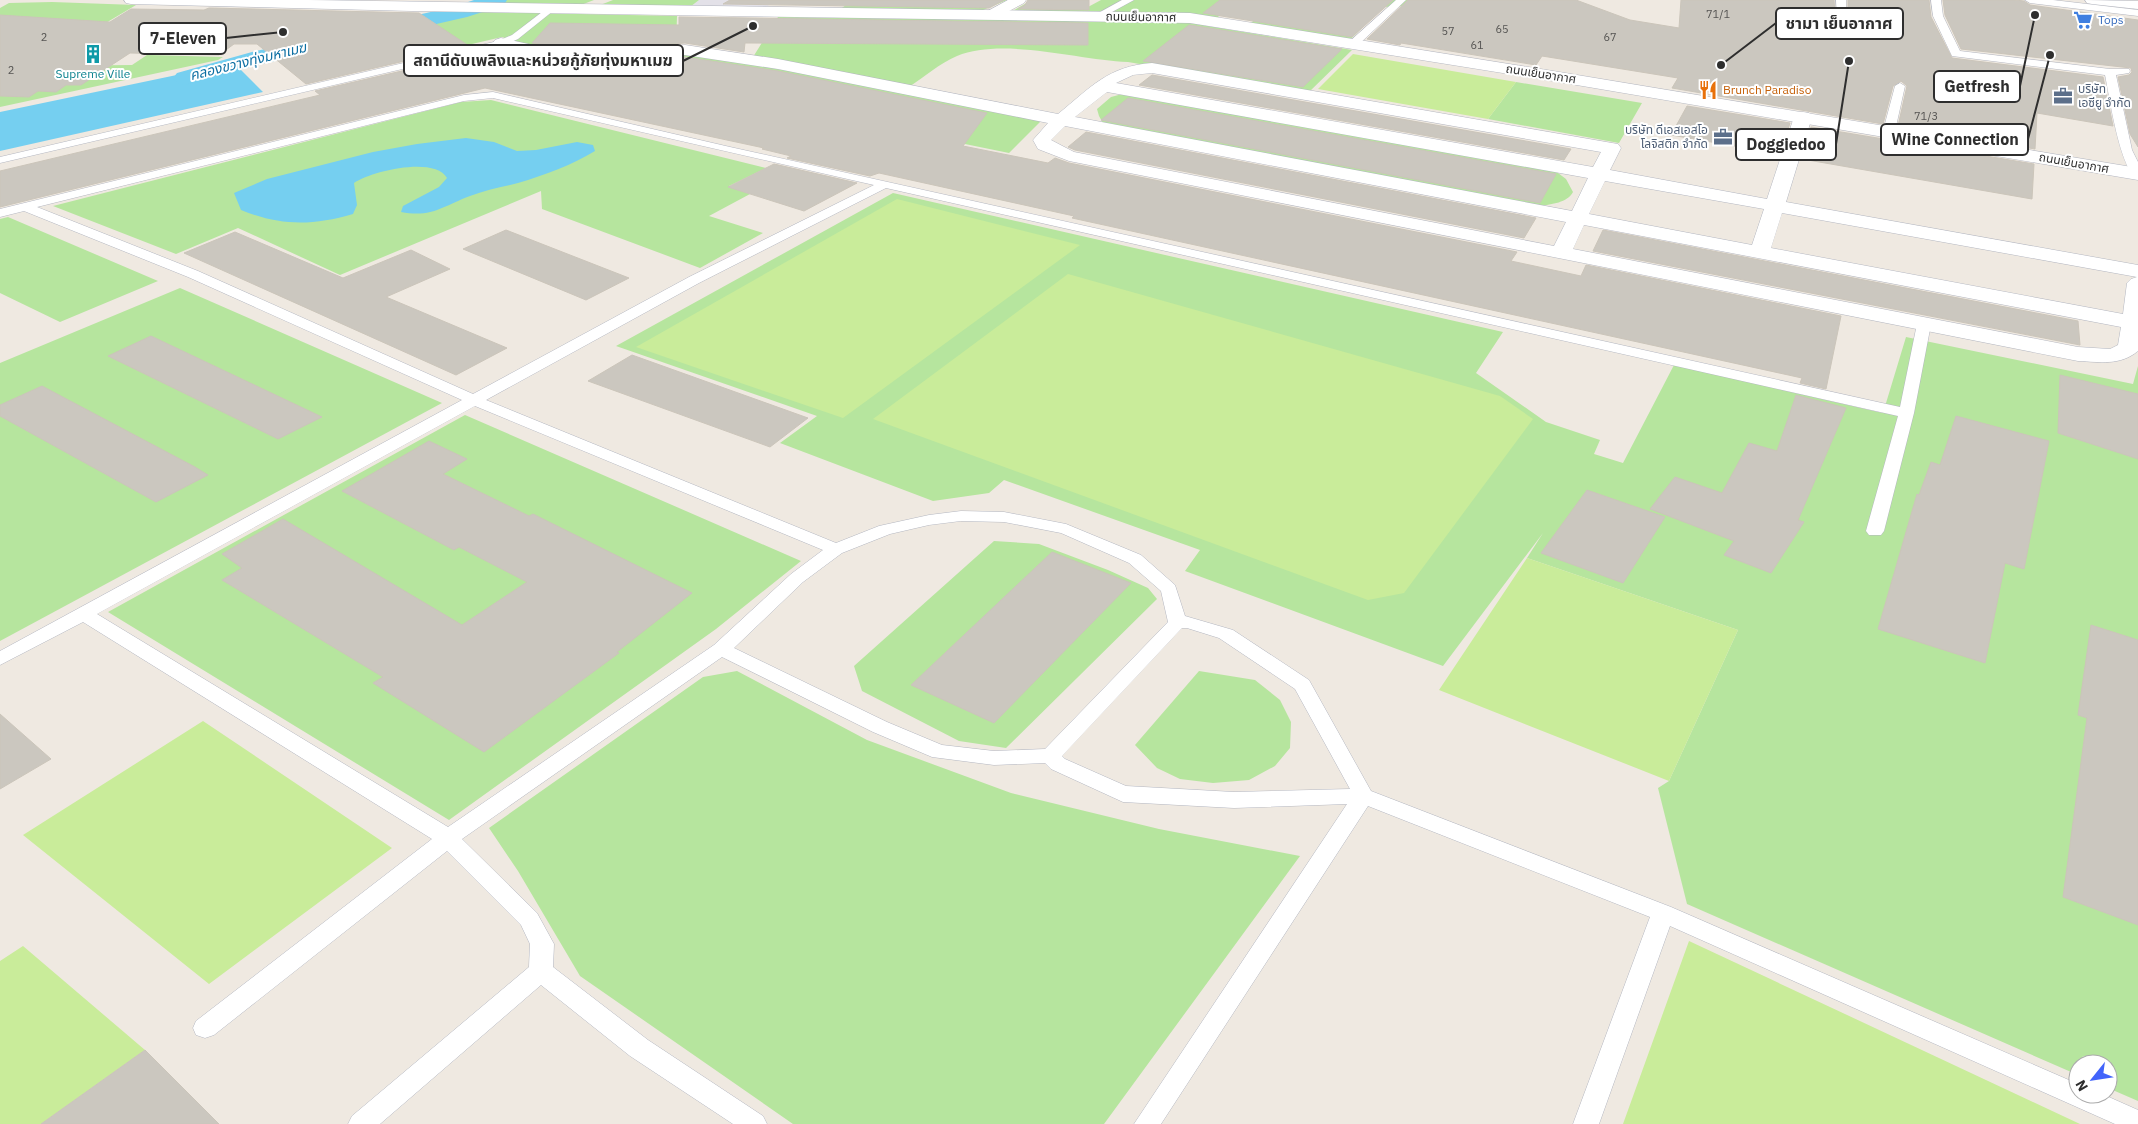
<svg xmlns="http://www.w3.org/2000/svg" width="2138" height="1124" font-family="'IBM Plex Sans','Noto Sans Thai',sans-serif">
<rect width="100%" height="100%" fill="#efe9e1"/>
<path fill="#e3e1e8" d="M699 0H779L762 9 686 10Z"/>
<path fill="#b6e59e" d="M501 0H594L573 8 486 4Z
M613 0H699L686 10 590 9Z
M853 0H1007L983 10H839Z
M1032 0 1088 7 1101 0H1479L1409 6 1381 7 1350 40 1249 24 1268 11 1235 5 1215 19 1009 13Z
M52 2 136 5 104 24 0 20V8L9 3Z
M482 12 677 16 676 47 593 54 571 52 518 43 502 37 442 51 408 28Z
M778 17 1184 22 1352 50 1308 93 1128 62C1079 60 1003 37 957 56 940 63 924 77 909 87L753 57Z
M688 51 1042 120 1009 153 574 64 664 52Z
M147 55 223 57 218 60 0 107V88L36 66 132 65Z
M1516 82 1642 103 1619 143 1488 119Z
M1126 93 1554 170 1566 179 1573 192C1567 203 1552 204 1540 206L1104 125 1099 116 1097 109 1111 97Z
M491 100 766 168 729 186 750 194 709 216 763 233 700 268 542 209 541 191 340 275 238 228 176 254 53 206 461 102Z
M893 193 1503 332 1476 373 1546 422 1600 440 1594 454 1623 463 1674 365 1883 413 1906 337 2133 384 2138 366V1101L2108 1088V1064H2078V1075L1687 904 1658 788 1669 781 1738 630 1527 558 1543 533 1443 666 1185 571 1200 550 1004 480 989 493 933 501 780 443 817 416 616 346Z
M8 217 158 281 60 322 0 293V219Z
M180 288 442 403 0 641V363Z
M465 415 801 561 716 629 449 820 108 612Z
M994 541 1039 544 1108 570 1148 588 1157 599 1006 748 959 741 862 691 854 666Z
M737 671 867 740 1011 793 1159 829 1300 856 1104 1124H793L580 976 518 871 489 828 703 677Z
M1199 671 1255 680 1280 700 1291 722 1290 748 1275 766 1249 780 1213 783 1180 779 1157 768 1135 745Z"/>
<path fill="#c9ec9a" d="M1353 54 1516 82 1488 119 1318 89Z
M897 199 1080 245 843 418 636 347Z
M1068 274 1500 396 1533 419 1404 593 1368 600 873 419Z
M1527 558 1738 630 1669 781 1439 690Z
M203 721 392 848 209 984 23 835Z
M1689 941 2080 1124H1623Z
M23 946 145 1050 41 1124H0V961Z"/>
<path fill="#75cff0" d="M234 63 263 92 0 151V112Z
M466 138 494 142 517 151 536 150 577 142 593 145 595 151C572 165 545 175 518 183 502 187 485 190 470 196 443 206 432 218 401 212L403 206 439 187 447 178C435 156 371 171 354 183L357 205 353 214C312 226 280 226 241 210L234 193 267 179 373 152 417 144Z"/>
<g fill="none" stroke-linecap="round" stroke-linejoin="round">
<path fill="#75cff0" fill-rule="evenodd" d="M474 0H507L504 5 467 17 257 65 185 85 177 83 173 78 177 73 252 52 453 7Z"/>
</g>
<path fill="#cbc7bf" stroke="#cbc5ba" d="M730 0H1004L989 8 723 4Z
M1028 0H1089V10L1018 9 1025 5Z
M1220 0H1393L1352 37 1203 13Z
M1408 0H1576L1630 20 1679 28 1681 0H1834L1836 28 1844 33 1848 30V0H1929L1931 17 1952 58 2103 77 2113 126 2037 113 2035 149 1898 126 1907 86 1901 81 1893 86 1883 124 1672 88 1678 78 1542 56 1536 65 1401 43 1400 45 1367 39Z
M1943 0H2015L2024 1 2030 5 2138 20V147L2130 134 2118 77 2129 75 2132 72 2131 68 1961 49 1945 15Z
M209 8 419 13 469 46 306 84 257 44H234L219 55 130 53 81 85H66L56 92 38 91 29 97 0 96V15L110 22 131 9 204 10Z
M679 17 1088 23V45L745 43 744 52 685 43 584 50 532 43 550 23 679 25Z
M1189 25H1190L1342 49 1303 87 1143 61Z
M480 53 507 70 521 54 542 59 584 64 685 57 778 71 987 113 963 146 1048 163 1055 158 1069 163 1517 252 1511 261 1581 276 1586 265 1841 316 1826 389 1800 383 1802 378 1072 218 1074 216 879 173 870 176 787 158 791 156 762 149 764 148 485 88 0 207V171L320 95 315 91Z
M1152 75 1571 149 1564 160 1139 85Z
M1128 98 1556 174 1540 203 1101 120Z
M1687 106 1790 123 1780 154 1671 135Z
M1811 127 2034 164 2032 199 1802 159Z
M1086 132 1536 218 1524 238 1075 150 1068 147Z
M774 164 857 183 804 211 728 187Z
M506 230 629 278 586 300 463 249Z
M1603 230 2078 321 2080 345 1593 251Z
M235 232 343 278 411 250 450 269 386 297 507 348 456 375 184 253Z
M151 336 322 417 278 439 108 356Z
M632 355 808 418 770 447 588 381Z
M2060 375 2138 394V459L2058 433Z
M42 386 195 467 208 475 156 502 0 416V405Z
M1796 395 1846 408 1798 520 1804 522 1771 573 1724 555 1734 541 1650 509 1675 477 1722 493 1749 443 1777 451Z
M1956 416 2049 441 2024 569 2005 563 1985 663 1878 629 1917 494 1919 495 1931 462 1940 465Z
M429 441 467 459 443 474 529 516 533 514 692 593 617 652 619 653 484 752 373 683 383 677 222 580 242 568 222 554 283 519 462 625 527 582 459 547 454 550 342 491Z
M1587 490 1665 517 1623 583 1541 553Z
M1052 552 1131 583 994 723 911 685Z
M2091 625 2138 640V925L2063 897 2087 718 2078 715Z
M0 714 51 759 0 789Z
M145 1050 219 1124H41Z"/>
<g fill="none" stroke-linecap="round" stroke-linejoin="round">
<g stroke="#b4b7c1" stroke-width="1">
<path id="lane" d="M1122 0H1134L1101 18H1095L1093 16Z
M1396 0H1406L1357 46H1349V42Z
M1836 0H1846V30L1843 31 1838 28Z
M1931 0H1941L1943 16 1960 51 2110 69H2129L2130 71 2129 73 2116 75 2132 150 2138 162V178C2120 173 2109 93 2105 75L1952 56 1933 16Z
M2025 0H2053L2138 10V16L2030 3Z
M550 6 553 7V11L518 39 505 45 0 163V157L498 41 512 35Z
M1900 83 1905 86 1895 131 1893 133H1885L1883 131 1895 86Z
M493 92 730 147 1900 407 1917 324 1919 321H1929L1931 324 1914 413 1884 531 1881 535H1869L1866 531 1898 416 886 188 699 283 486 400 836 543 879 526 929 515 961 511 1004 512 1066 524 1141 555 1175 585 1185 616 1233 630 1309 680 1371 791 1671 907 2078 1084V1094H2102L2138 1110V1124H2115L1670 926 1599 1124H1573L1650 917 1368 806 1161 1124H1134L1347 804 1234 808 1123 802 1051 769 1045 763 994 765 932 757 873 732 722 657 462 839 537 913 554 944 553 967 648 1040 763 1116 767 1124H733L630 1056 541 985 380 1124H348L352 1116 529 967 530 944 521 925 447 851 214 1035 205 1038 196 1035 193 1028 196 1021 432 839 83 622 0 665V651L462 400 188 277 24 211 0 217V209L464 95ZM493 98 874 185 689 277 473 394 198 271 37 207 464 101ZM475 406 823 550 791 574 714 645 448 827 97 614ZM961 521 1004 522 1061 533 1129 563 1161 591 1168 622 1045 749 994 751 942 745 887 722 734 648 803 582 842 553 890 534 929 525ZM1182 628H1187L1219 638 1295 689 1350 789 1234 792 1126 786 1065 759 1062 756Z"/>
</g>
<g stroke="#b4b7c1" stroke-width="1">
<path id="street" d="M1008 0H1026L1024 3 996 18H986L984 15 986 12Z
M2085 0 2138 1V9L2092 4 2087 3Z
M501 38 542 47 584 52 685 45 778 59 1058 114C1090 88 1108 66 1152 63L1612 143 1618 144 1621 148 1610 170 1767 199 1794 117 1797 113 1803 112 1809 113 1812 117 1786 202 2138 265V351C2120 366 2100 362 2078 361L1069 161 1038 149 1033 140 1048 123 778 69 685 55 584 62 542 57 495 46 493 43 495 40ZM1152 73 1601 152 1593 167 1116 83 1133 75ZM1107 92 1588 178 1572 211 1075 117ZM1065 126 1566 222 1554 246 1074 152 1051 140ZM1605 181 1764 209 1752 245 1589 214ZM1782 213 2137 277 2131 279 2127 283 2123 314 1771 248ZM1584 225 2121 327 2118 345 2110 349 2078 347 1573 249Z"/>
</g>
<g stroke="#b4b7c1" stroke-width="1">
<path id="secondary" d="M124 0H308L1190 13 1553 71 2138 168V180L1553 81 1190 23 412 11 131 4 126 3Z"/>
</g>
<use href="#lane" fill="#fff" fill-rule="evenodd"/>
<use href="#street" fill="#fff" fill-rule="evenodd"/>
<use href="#secondary" fill="#fff" fill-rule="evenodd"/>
</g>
<defs>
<g id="supermarket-bare" transform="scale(1.5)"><path d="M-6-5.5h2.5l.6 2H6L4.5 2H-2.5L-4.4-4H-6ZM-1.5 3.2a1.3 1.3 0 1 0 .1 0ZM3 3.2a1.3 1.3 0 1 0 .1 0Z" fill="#3f7fe0" stroke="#fff" stroke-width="2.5" paint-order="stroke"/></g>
<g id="building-bare" transform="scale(1.5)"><path d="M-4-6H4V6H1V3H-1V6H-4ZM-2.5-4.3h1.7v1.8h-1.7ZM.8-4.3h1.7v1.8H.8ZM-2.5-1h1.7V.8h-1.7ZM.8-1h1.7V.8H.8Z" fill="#0f9aa8" stroke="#fff" stroke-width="2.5" paint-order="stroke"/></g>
<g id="restaurant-bare" transform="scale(1.5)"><path d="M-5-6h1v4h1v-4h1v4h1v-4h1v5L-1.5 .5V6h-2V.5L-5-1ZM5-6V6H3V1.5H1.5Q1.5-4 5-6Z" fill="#e8710a" stroke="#fff" stroke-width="2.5" paint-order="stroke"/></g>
<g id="office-bare" transform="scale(1.5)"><path d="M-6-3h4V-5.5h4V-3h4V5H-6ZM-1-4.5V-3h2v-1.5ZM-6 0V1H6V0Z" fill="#5c6f8a" stroke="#fff" stroke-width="2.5" paint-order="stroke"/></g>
</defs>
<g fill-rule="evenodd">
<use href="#supermarket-bare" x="2083" y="20"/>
<use href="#building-bare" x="93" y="54"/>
<use href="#restaurant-bare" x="1708" y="90"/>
<use href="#office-bare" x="2063" y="96"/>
<use href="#office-bare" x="1723" y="137"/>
</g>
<g text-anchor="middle" stroke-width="4" stroke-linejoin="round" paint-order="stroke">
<g font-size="11" fill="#555452">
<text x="1718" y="18">71/1</text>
<text x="1502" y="33">65</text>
<text x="1448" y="35">57</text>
<text x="44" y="41">2</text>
<text x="1610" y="41">67</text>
<text x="1477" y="49">61</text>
<text x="11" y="74">2</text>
<text x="1926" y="120">71/3</text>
</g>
<g font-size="12" fill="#2e2e2e" stroke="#fff">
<text transform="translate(1141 17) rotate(1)" y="4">ถนนเย็นอากาศ</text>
<text transform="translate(1541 74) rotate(9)" y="4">ถนนเย็นอากาศ</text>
<text transform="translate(2074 163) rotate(10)" y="4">ถนนเย็นอากาศ</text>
</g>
<g font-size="12" fill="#366cbe" stroke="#fff" text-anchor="start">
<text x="2098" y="24">Tops</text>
</g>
<g font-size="12" fill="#0d838f" stroke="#fff">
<text x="93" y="78">Supreme Ville</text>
</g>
<g font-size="12" fill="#4e5e75" stroke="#fff" text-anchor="start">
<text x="2078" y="93">บริษัท<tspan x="2078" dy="14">เอซียู จำกัด</tspan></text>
<text x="1708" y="134" text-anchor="end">บริษัท ดีเอสเอสโอ<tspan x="1708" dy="14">โลจิสติก จำกัด</tspan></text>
</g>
<g font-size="12" fill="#c56008" stroke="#fff" text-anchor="start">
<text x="1723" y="94">Brunch Paradiso</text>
</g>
<g font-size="14" font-style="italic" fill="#0d6fa3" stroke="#fff">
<text transform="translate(248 61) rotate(-14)" y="5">คลองขวางทุ่งมหาเมฆ</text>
</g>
</g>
<path fill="none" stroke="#2e2e2e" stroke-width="2" d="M1721 65L1776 23M283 32L226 38M753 26L683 61M2035 15L2020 86M2050 55L2028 139M1849 61L1836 144"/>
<g fill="#2e2e2e" stroke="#fff" stroke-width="2">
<circle cx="1721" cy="65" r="5"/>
<circle cx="283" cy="32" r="5"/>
<circle cx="753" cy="26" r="5"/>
<circle cx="2035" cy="15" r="5"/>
<circle cx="2050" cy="55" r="5"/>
<circle cx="1849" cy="61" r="5"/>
</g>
<g fill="#fff" stroke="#2e2e2e" stroke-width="2">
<rect x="1776" y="8" width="127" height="31" rx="5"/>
<rect x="139" y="23" width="87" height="31" rx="5"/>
<rect x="404" y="45" width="279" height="31" rx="5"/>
<rect x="1934" y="71" width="86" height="31" rx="5"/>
<rect x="1881" y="124" width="147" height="31" rx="5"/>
<rect x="1736" y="129" width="100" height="31" rx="5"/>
</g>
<g font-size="16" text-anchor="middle" font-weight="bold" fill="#2e2e2e">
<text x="1839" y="29">ชามา เย็นอากาศ</text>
<text x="183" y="44">7-Eleven</text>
<text x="543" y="66">สถานีดับเพลิงและหน่วยกู้ภัยทุ่งมหาเมฆ</text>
<text x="1977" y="92">Getfresh</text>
<text x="1955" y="145">Wine Connection</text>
<text x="1786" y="150">Doggiedoo</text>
</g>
<g transform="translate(2093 1079) rotate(240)"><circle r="24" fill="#ffffff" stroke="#ababab"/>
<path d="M0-4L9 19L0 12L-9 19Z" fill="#4264fb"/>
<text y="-8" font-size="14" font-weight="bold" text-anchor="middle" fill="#2e2e2e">N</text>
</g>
</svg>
